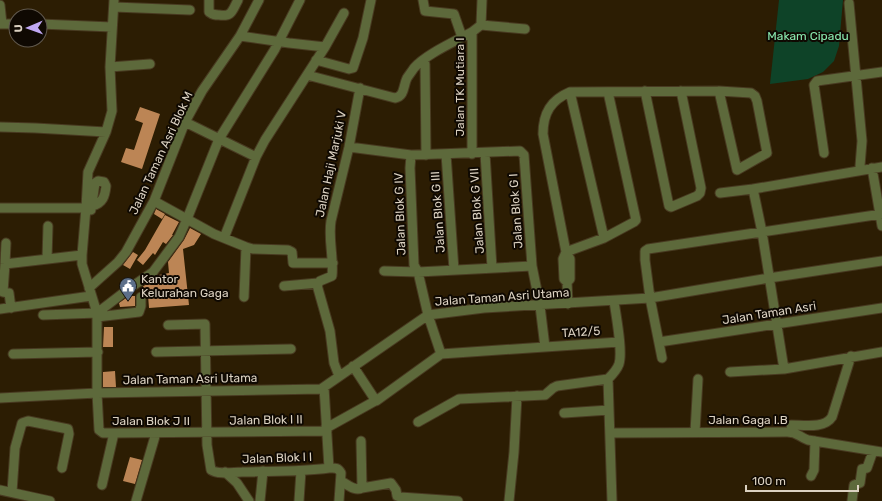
<svg xmlns="http://www.w3.org/2000/svg" width="882" height="501" font-family="Rubik,sans-serif">
<rect width="100%" height="100%" fill="#2c1d03"/>
<path fill="#0e4328" d="M779 0H843L839 46 834 61 823 72 808 79 770 84Z"/>
<path fill="#bc8555" d="M140 107 160 114 142 169 121 162 126 148 134 150 143 123 135 120Z
M156 209 165 214 162 219 154 214Z
M165 215 179 222 172 235H173L166 244 163 242 155 255 153 253 143 265 137 260 145 250Z
M190 228 201 234 194 245 183 249 189 305 149 308 148 295 141 291V288L148 283 156 282V278L159 275 169 273 168 262 184 240Z
M133 252 138 255 130 269 123 265Z
M129 296H135V306L120 307 119 303Z
M104 327H113V347H103Z
M115 371 116 387H103V372Z
M130 457 142 460 135 484 123 481Z"/>
<g fill="none" stroke-linecap="round" stroke-linejoin="round">
<g stroke="#483a21" stroke-width="11">
<path id="minor" d="M114 0 110 67 112 111 106 132 88 172 86 208 82 255V264L97 313V393L99 430 103 433H114L327 431
M209 0V12C213 15 215 15 219 15 232 17 232 11 238 0
M423 0 425 11 454 14 462 37
M849 3 862 141 860 166
M0 5 2 24
M114 7 190 10
M0 24H16
M40 24 112 27
M481 25 525 29
M240 36 289 43 325 47
M316 60 349 69 353 68 363 38 371 0
M425 64 426 155
M110 67 150 64
M307 75 395 98C405 96 403 86 407 78 409 75 412 71 414 68 426 54 456 41 472 32
M645 91 669 206 671 207 697 196 700 193 701 188 681 91
M570 92 604 238
M185 122 256 157
M0 127 35 128 106 132
M349 147 411 155 520 151 524 155 532 266 540 306 545 347
M485 153 492 268
M824 153 814 85 817 81 882 72
M446 154 454 270
M472 154V32L481 25 482 0
M411 155 410 168 414 265 418 272 428 315 441 354
M872 168 882 226
M753 189 762 232 784 369
M720 193 753 189 882 167
M154 201 214 234 246 247 253 249 288 250 292 252 293 263H333
M0 208H86
M91 210 95 183 98 181 104 182 106 186C105 196 103 203 92 206
M224 238 256 157 265 140 325 47 344 13
M6 243 5 264 3 292 9 293 11 308
M47 259 48 226
M5 264 82 255
M384 271 418 272 532 266
M567 282 570 279V259L566 252 543 134C543 113 551 100 570 92L719 91 751 93 755 96 757 101 767 153 737 170 719 91
M284 286 318 283
M89 288 118 262 126 252 154 201 185 122 202 91 240 36 259 0
M244 297 246 247
M568 304 567 282 564 279 563 259 566 252 604 238 634 222 636 220 608 92
M0 309 91 296
M97 313 127 290 153 272 179 237 187 219 219 139 275 49 300 0
M43 315 97 313
M97 317 139 312 141 306V297
M168 325 205 324 207 445 211 470C219 475 233 472 242 472 271 471 300 472 329 468
M659 342 882 308
M156 352 291 349
M13 354 98 352
M441 354 619 342
M662 358 650 298 645 260V251L648 249 882 214
M353 366 376 401 441 354
M730 372 784 369 882 352
M339 376 334 363 330 331 317 285 320 281 332 276C334 258 328 239 331 221L349 147 360 88
M324 387 329 468C334 468 338 467 341 473L339 501
M0 398 97 393 321 389 428 315 484 308 650 298 769 278 882 261
M564 413 609 410
M418 422 459 399 545 395 553 388 557 386 608 379
M791 425C804 425 824 429 832 417L851 356
M326 426H330L375 401
M695 432 698 379
M610 433 787 432C798 432 799 437 808 440L882 452
M225 472 237 483 249 501
M811 476 814 470 815 441
M341 481C347 484 355 492 362 488L361 441
M102 485 114 433
M362 488 391 483 396 490 397 496 400 497 458 501
M0 490 50 501
M12 492 15 448 22 423 28 421 68 429 69 434 62 468
M136 501 156 433
M260 501 263 471
M299 501 301 471
M509 501 514 452 517 396
M612 501 608 379C612 375 617 370 619 364 623 351 616 316 614 301
M852 501 854 485 860 483 862 469 867 468 873 451"/>
</g>
<use href="#minor" stroke="#5d693b" stroke-width="9"/>
</g>
<defs>
<g id="civic-pin" transform="scale(0.9)"><path d="M0 17L-7.5 6A9.5 9.5 0 1 1 7.5 6Z" fill="#5c6f8a" stroke="#0f0902"/><path d="M-.6-6.5H3V-4.5H.6V-3L4-1V1h2V6H-6V1h2V-1L-.6-3ZM-1.2 2.5V6h2.4V2.5Z" fill="#fff"/></g>
</defs>
<g fill-rule="evenodd">
<use href="#civic-pin" x="128" y="286"/>
</g>
<g text-anchor="middle" stroke-width="4" stroke-linejoin="round" paint-order="stroke">
<g font-size="12" fill="#8aeab0" stroke="#0f0902">
<text x="808" y="40">Makam Cipadu</text>
</g>
<g font-size="12" fill="#dbd1c1" stroke="#0f0902">
<text transform="translate(460 87) rotate(-90)" y="4">Jalan TK Mutiara I</text>
<text transform="translate(161 153) rotate(-65)" y="4">Jalan Taman Asri Blok M</text>
<text transform="translate(331 164) rotate(-78)" y="4">Jalan Haji Marjuki V</text>
<text transform="translate(477 211) rotate(-94)" y="4">Jalan Blok G VII</text>
<text transform="translate(516 211) rotate(-94)" y="4">Jalan Blok G I</text>
<text transform="translate(438 212) rotate(-94)" y="4">Jalan Blok G III</text>
<text transform="translate(400 214) rotate(-92)" y="4">Jalan Blok G IV</text>
<text transform="translate(502 297) rotate(-4)" y="4">Jalan Taman Asri Utama</text>
<text transform="translate(769 313) rotate(-9)" y="4">Jalan Taman Asri</text>
<text transform="translate(581 332) rotate(-4)" y="4">TA12/5</text>
<text transform="translate(190 379) rotate(-1)" y="4">Jalan Taman Asri Utama</text>
<text transform="translate(266 420) rotate(-1)" y="4">Jalan Blok I II</text>
<text x="748" y="424">Jalan Gaga I.B</text>
<text x="151" y="425">Jalan Blok J II</text>
<text transform="translate(277 458) rotate(-2)" y="4">Jalan Blok I I</text>
</g>
<g font-size="12" fill="#dbd1c1" stroke="#0f0902" text-anchor="start">
<text x="141" y="283">Kantor<tspan x="141" dy="14">Kelurahan Gaga</tspan></text>
</g>
</g>
<g transform="translate(28 28) rotate(268)"><circle r="19" fill="#0f0902" stroke="#61594e"/>
<path d="M0-3L7 15L0 10L-7 15Z" fill="#c0a8f3"/>
<text y="-6" font-size="11" font-weight="bold" text-anchor="middle" fill="#dbd1c1">U</text>
</g>
<path d="M746 485v6h112v-6" fill="none" stroke="#dbd1c1" stroke-width="2"/>
<text x="752" y="485" font-size="12" fill="#dbd1c1" stroke="#0f0902" stroke-width="3" paint-order="stroke">100 m</text>
</svg>
